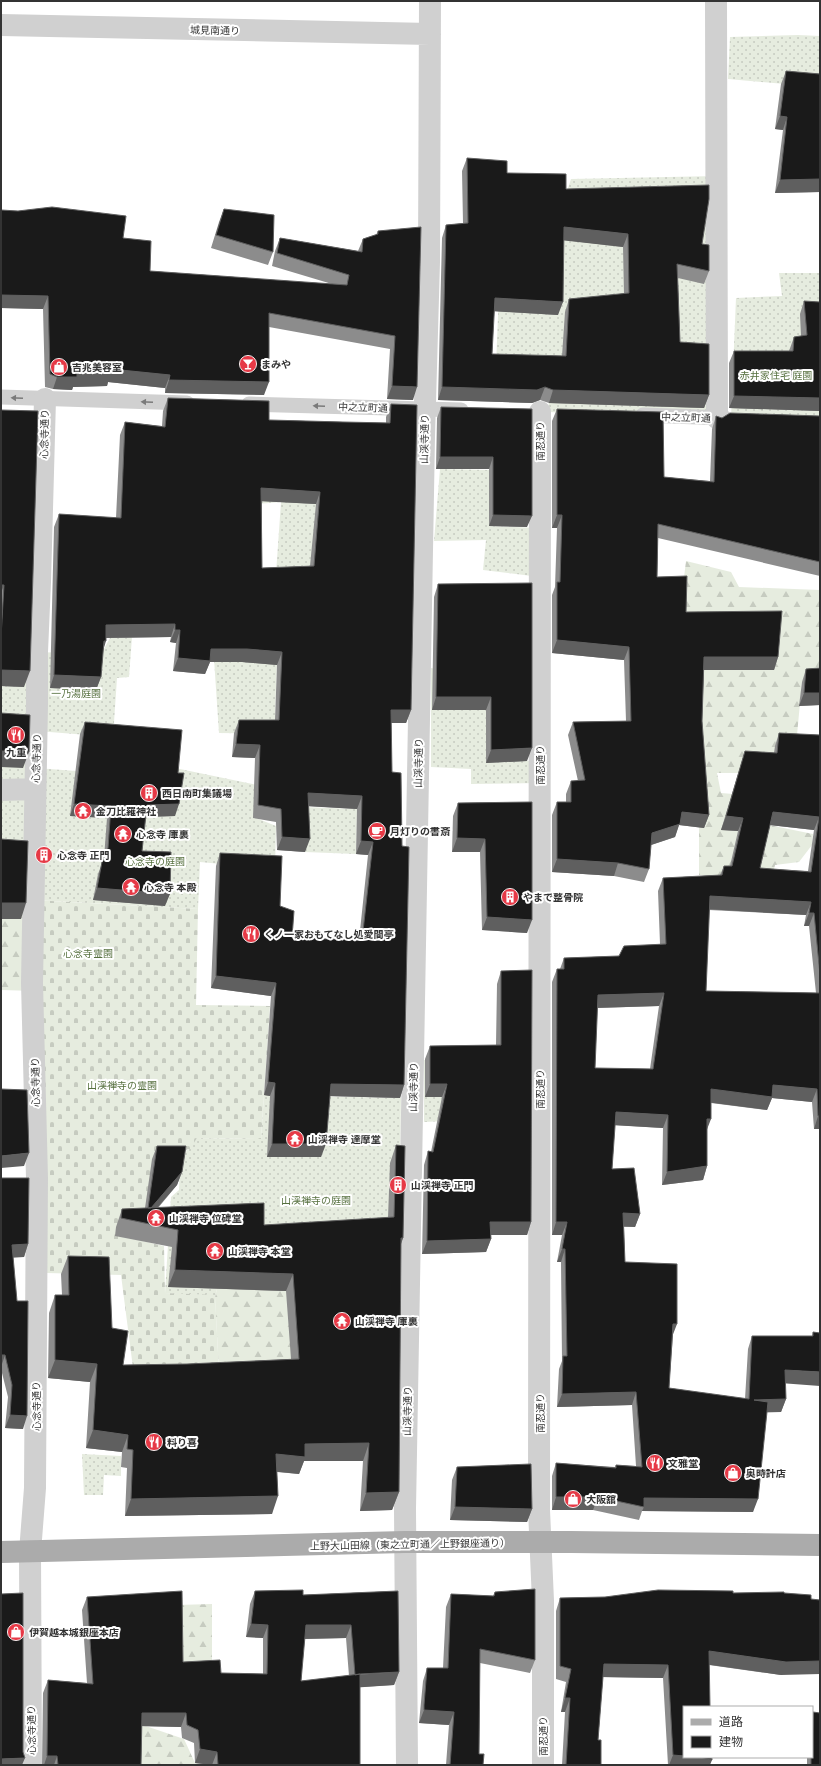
<svg xmlns="http://www.w3.org/2000/svg" width="821" height="1766" font-family="Overpass,'Noto Sans JP',sans-serif">
<defs>
<pattern id="grass-dots" width="8" height="8" patternUnits="userSpaceOnUse"><rect width="8" height="8" fill="#e6ecdf"/><path d="M2 2h.1M6 6h.1" fill="none" stroke="#c6cbc0" stroke-width="1.8" stroke-linecap="round"/></pattern>
<pattern id="forest-firs" width="22" height="20" patternUnits="userSpaceOnUse"><rect width="22" height="20" fill="#e6ecdf"/><path d="M5 1l3.5 6h-7zM16 11l3.5 6h-7z" fill="#c6cbc0"/></pattern>
<pattern id="cemetery-stones" width="16" height="16" patternUnits="userSpaceOnUse"><rect width="16" height="16" fill="#e6ecdf"/><path d="M2 7V4a2 2 0 0 1 4 0v3zM10 15v-3a2 2 0 0 1 4 0v3z" fill="#c6cbc0"/></pattern>
</defs>
<rect width="100%" height="100%" fill="#fff"/>
<path fill="url(#grass-dots)" d="M798 35 820 36V87L728 79 730 37Z
M717 176V418L548 412 551 369 496 367 502 212 561 209 571 179Z
M779 273H820V420L731 418 736 298 782 296Z
M256 436 336 484 309 579 276 574 281 502 257 504Z
M440 469 489 470V526L540 528V577L483 570 486 540 434 541Z
M132 637 129 677 117 678 113 737 37 731 29 789H1V667L37 652 101 654 110 638Z
M214 659 277 662 275 714 282 734 219 733Z
M431 668 456 671 525 761H540V783L471 784V769L431 767Z
M36 768 76 771 175 768 257 785 256 818 276 826 275 869 200 862 198 909 34 900 33 918 1 919V791H35Z
M304 807 357 809 356 854 305 852Z
M424 1060 438 1061 447 1121 424 1122Z
M264 1095 401 1098 400 1164 392 1366 290 1365 217 1289 215 1297 165 1293 171 1197 179 1190 180 1159 197 1138 261 1139Z
M82 1454 121 1456V1476L104 1475 103 1495H84Z"/>
<path fill="url(#forest-firs)" d="M686 561 731 572 739 587 820 590V681L802 682 797 735 773 766 738 773H717L721 793 771 797 769 825 813 834 812 845 799 862 775 865 771 882 699 875V825L682 594Z
M33 918V991L1 990V919Z
M286 1278 292 1365 219 1372 215 1297 217 1289Z
M212 1604V1673L158 1668 177 1605Z
M137 1723 184 1739 195 1763 209 1765H136Z"/>
<path fill="url(#cemetery-stones)" d="M33 900 198 909 196 1005 270 1006 261 1139 197 1138 190 1149H188L176 1159 143 1241 164 1246 165 1293 215 1295 219 1372 133 1368 121 1275 47 1273Z"/>
<g fill="none" stroke-linecap="round" stroke-linejoin="round">
<path stroke="#d0d0d0" stroke-width="15" d="M1 397 187 403
M249 404 461 410
M643 415 725 418"/>
<path stroke="#d0d0d0" stroke-width="22" d="M716 1 717 418
M1 25 430 34
M540 412 539 1510 543 1601V1765
M1 790 35 789
M31 1765 30 1552 35 1488 37 1178 32 983 37 704V652L40 582 45 399
M407 1765 405 1509 424 437 429 262 430 1"/>
<path stroke="#ababab" stroke-width="22" d="M1 1552 405 1542H571L820 1545"/>
</g>
<path fill="#8c8c8c" fill-rule="evenodd" d="M786 71 820 74V192L775 193 783 130 775 129 781 84Z
M467 158 507 173 566 189 702 244 709 271 704 284 678 278 680 342 709 395 704 408 549 403 540 400 532 403 438 400 442 238 446 225 463 223 462 171ZM564 240 623 247 624 294 569 299 565 312 562 356 492 354 494 311 558 315Z
M224 209 273 252 268 265 211 248 219 222Z
M1 210 123 238 150 271 332 284 272 266 275 251 280 238 358 251 363 239 376 235 378 231 413 400 387 399 390 349 269 327 264 395 165 393V388L108 382 107 386 73 387 72 390 53 389 45 387 43 309 1 308Z
M804 301 820 411 729 408V363L734 351H789L794 337 801 336 800 314Z
M168 398 269 420 343 422 386 423V417L391 404 411 710 406 723H391L392 772 404 1085 400 1098 330 1096 321 1157H267L270 1096 264 1095 271 996 211 988 216 866 220 853 280 906 292 938 359 940 368 855 356 854 357 809 309 806 305 852 277 850 276 822 253 818 255 758 232 757 234 733 239 720H275L277 665 242 662H210L205 674 173 671 176 643 170 642 171 637 106 638 103 650 101 677 96 690 50 688 54 527 59 514 116 518 120 435 125 422 162 426 163 411ZM262 501 316 504 310 566 262 568Z
M441 407 532 409 527 527 489 526V469H436L437 418Z
M557 409 664 477 710 481 712 429 716 416 722 418 820 416V576L658 538 657 577 686 612 778 657 774 670H704L702 721 709 815 704 828 679 825 675 837 651 845 649 869 644 882 614 876 552 872V815L557 802H566V794L571 781H578L568 735 573 722 626 721 624 660 552 653V595L555 587 557 528H552V421Z
M1 410 24 687 1 686Z
M438 584 527 761 486 763V710H432L434 597Z
M820 668V705L799 706 802 682 806 669Z
M85 722 178 773 175 816 146 817 142 851 165 906 93 900 98 874 104 858 107 818 70 816 80 734Z
M779 733 820 735V1129H814L812 1102 772 1098 767 1110 711 1103 707 1129V1166L703 1180 662 1185 663 1128 615 1125 612 1169 640 1214 635 1227H624L625 1262 673 1336 669 1388 745 1399 748 1349 752 1336H812L813 1332 820 1333 785 1383 786 1399 781 1412H767L753 1512 642 1511 639 1520 593 1510H552V1476L556 1463 615 1467 616 1465 636 1466 632 1405 557 1407 559 1369 562 1361 561 1262H557L562 1235H552V982L557 969H560L564 958 619 956 660 944 658 891 663 878 720 875 724 866H730L738 831 721 830 741 764 745 751 774 753 775 746ZM770 825 814 830 808 871 760 868ZM709 910 806 915 804 926H809L816 993 706 991ZM659 1006 650 1069 595 1068 597 1008Z
M532 802 527 933 482 930 480 852H452L453 816 458 803Z
M501 971 531 1222 527 1235H491V1239L486 1252 422 1254 424 1165 428 1151 431 1152 442 1097H425V1059L430 1046 496 1045 497 984Z
M396 1145 403 1238 401 1244 399 1492 392 1510 360 1511 363 1461H304L299 1474 277 1472 272 1514 125 1516 127 1468 121 1467 122 1452 86 1448 90 1382 48 1378 49 1313 55 1295H62L61 1274 68 1256 112 1328 123 1365 187 1364 291 1359 286 1291 168 1287 172 1247 115 1236 116 1227 122 1209 145 1208 152 1159 157 1146 182 1172 177 1185 158 1208 264 1225 388 1218 390 1163Z
M1 1178 28 1244 24 1257H13L23 1429 5 1428 8 1397 1 1369Z
M457 1467 532 1509 527 1522 450 1520 452 1480Z
M255 1591 303 1595 398 1591 399 1672 394 1685 360 1687V1765H211L195 1763 194 1743 182 1738 181 1727 142 1726 141 1765H42L43 1693 48 1680 87 1683 82 1610 87 1597 183 1662 221 1673 263 1674V1638L246 1637 250 1604ZM346 1638 349 1676 301 1681 304 1639Z
M495 1592 535 1660 530 1673 480 1663 479 1754 483 1765H446L449 1725 419 1723 423 1681 427 1668H443L446 1607 451 1594 493 1596Z
M733 1593 781 1675 709 1665 710 1765H668L663 1678 603 1677 598 1740 601 1765H562L565 1712H561L566 1682 556 1679V1611L560 1598 605 1597Z
M813 1712 820 1765H807V1757H812V1716Z"/>
<path fill="#5f5f5f" d="M780 116 787 117 783 130 775 129Z
M820 179V192L775 193 780 180Z
M564 227 628 234 623 247 560 240Z
M1 295 48 296 43 309 1 308Z
M495 298 563 302 558 315 490 311Z
M111 369 170 375 165 388 108 382 107 386 73 387 72 390 53 389 57 377 77 374Z
M169 380 269 382 264 395 165 393Z
M392 386 417 387 413 400 387 399Z
M442 387H545L540 400 532 403 438 400Z
M553 390 709 395 704 408 549 403Z
M734 396 820 398V411L729 408Z
M440 457H493L489 469H436Z
M261 488 320 492 316 504 257 501Z
M493 515 532 516 527 527 489 526Z
M557 515H562L557 528H552Z
M1 585H4L1 593Z
M175 624 171 637 101 638 106 625Z
M175 630H180L176 643 170 642Z
M557 640 629 647 624 660 552 653Z
M104 641H106L102 654Z
M211 649H247L282 652 277 665 242 662H210L205 674 173 671 178 658Z
M704 657H778L774 670H700Z
M1 670 30 671 24 687 1 686Z
M54 675 101 677 96 690 50 688Z
M804 693H820V705L799 706Z
M436 697H491L486 710H432Z
M391 710H411L406 723H386Z
M236 744 260 745 255 758 232 757Z
M532 748 527 761 486 763 491 750Z
M1 751 29 752 23 768 1 767Z
M308 793 362 796 357 809 304 806Z
M74 804 111 806 107 818 70 816Z
M179 804 175 816 142 817 147 805Z
M682 812 709 815 704 828 679 825 675 837 648 846 652 833Z
M773 812 819 817 814 830 769 825Z
M726 816 743 818 738 831 721 830Z
M282 837 310 839 305 852 277 850Z
M457 838 485 839 480 852H452Z
M361 841 373 842 368 855 356 854Z
M557 859 618 863 614 876 552 872Z
M97 888 170 894 165 906 93 900Z
M710 896 811 902 806 915 705 909Z
M1 903H26L21 919H1Z
M809 913H814L809 926H804Z
M487 917 532 920 527 933 482 930Z
M216 976 276 983 271 996 211 988Z
M664 993 659 1006 593 1008 598 995Z
M268 1082 275 1083 270 1096 264 1095Z
M331 1084 404 1085 400 1098 327 1096Z
M430 1084H447L442 1097H425Z
M773 1085 817 1089 812 1102 772 1098 767 1110 706 1102 711 1089Z
M616 1112 668 1115 663 1128 611 1125Z
M818 1116H820V1129H814Z
M707 1119H711L706 1132Z
M272 1144H326L321 1157H267Z
M29 1153 24 1166 1 1168V1156Z
M707 1166 703 1180 662 1185 667 1172Z
M182 1172 177 1185 144 1223 147 1212Z
M623 1213 640 1214 635 1227 619 1226Z
M490 1222H531L527 1235H485Z
M556 1222H567L562 1235H552Z
M401 1238H403L397 1255Z
M491 1239 486 1252 422 1254 427 1241Z
M28 1244 24 1257 8 1258 12 1245Z
M562 1249H565L561 1262H557Z
M175 1270 293 1274 286 1291 168 1287Z
M673 1324H677L672 1337Z
M1 1355H5L1 1367Z
M55 1360 97 1364 90 1382 48 1378Z
M785 1370 820 1372V1386L780 1383Z
M636 1392 632 1405 557 1407 562 1394Z
M786 1399 781 1412 750 1413 754 1400Z
M10 1415 27 1416 23 1429 5 1428Z
M93 1430 128 1435 122 1452 86 1448Z
M369 1443 363 1461H304L299 1474 270 1471 276 1454 305 1444Z
M399 1492 392 1510 360 1511 366 1493Z
M278 1496 272 1514 125 1516 131 1499Z
M556 1497H598L593 1510H552Z
M644 1498 758 1499 753 1512 642 1511 644 1507Z
M455 1507 532 1509 527 1522 450 1520Z
M251 1624 268 1625 263 1638 246 1637Z
M306 1625H351L346 1638 301 1639Z
M709 1651 820 1661V1674L781 1675 704 1664Z
M604 1664 668 1665 663 1678 599 1677Z
M399 1672 394 1685 350 1688 355 1675Z
M565 1698H570L565 1712H561Z
M424 1710 454 1712 449 1725 419 1723Z
M142 1713H186L181 1727 137 1726Z
M200 1749 217 1752 212 1765 195 1763Z
M673 1755 684 1756V1757H691L712 1760 710 1765H669Z
M47 1756H57L54 1765H44Z
M25 1758 22 1765H1V1759Z"/>
<path fill="#1a1a1a" stroke="#5f5f5f" fill-rule="evenodd" d="M786 71 820 74V179L780 180 787 117 780 116Z
M467 158 507 161V173L566 174V189L709 185V199L702 244 709 245V271L677 264 680 342 709 344V395L553 390 545 387 537 390 442 387 446 225 468 223ZM564 227 628 234 629 293 569 299 566 356 492 354 495 298 563 302Z
M52 207 126 216 123 238 151 241 150 271 347 285 349 275 277 253 280 238 362 252 363 239 378 234V231L421 227 417 387 392 386 395 336 269 313V382L169 380 170 375 111 369V373L77 374V377H57L50 374 48 296 1 295V210L18 211Z
M224 209 274 215 273 252 216 235Z
M804 301 820 302V398L734 396V351H793L794 337 807 335Z
M168 398 269 401V420L343 422 390 423 391 404 417 405 411 710H391L392 772 401 773 402 846 409 847 404 1085 331 1084 326 1144H272L275 1083 268 1082 276 983 216 976 220 853 282 856 280 906 294 911 292 938 362 940 373 842 361 841 362 796 308 793 310 839 282 837 281 809 258 805 260 745 236 744 239 720H279L282 652 247 649H211L210 661 178 658 180 630H175V624L106 625V641H104L101 677 54 675 59 514 121 518 125 422 165 427ZM261 488 320 492 314 566 262 568Z
M441 407 532 409V516L493 515V457H440Z
M557 409 663 412 664 477 714 482 716 416 722 418 730 413 820 416V562L658 524 657 577 687 576 686 612 782 611 778 657H704L702 721 709 815 682 812 680 824 652 833 649 869 618 863 557 859V802H571V781L585 780 573 722 631 721 629 647 557 640V582H560L562 515H557Z
M1 410 38 411 30 671 1 670V637L4 585H1Z
M532 583V748L491 750V697H436L438 584Z
M820 668V693H804L806 669Z
M1 713 30 715 29 752 1 751Z
M85 722 182 730 178 773H184L179 804 147 805 142 851 171 852 170 894 97 888 102 862 108 848 111 806 74 804Z
M779 733 820 735V975L814 913H809L811 902 710 896 706 991 820 993V1116H818L817 1089 773 1085 772 1097 711 1089V1119H707V1166L667 1172 668 1115 616 1112 612 1169 634 1168 640 1214 623 1213 625 1262 677 1264V1324H673L669 1388 749 1399 752 1336H813V1332L820 1333V1372L785 1370 786 1399 754 1400 768 1402 758 1499 644 1498V1507L598 1497H556V1463L616 1468V1465L642 1467 636 1392 562 1394 563 1356H567L565 1249H562L567 1222H556L557 969H564V958L619 956 624 946 666 944 663 878 722 875 724 866H732L743 818 726 816 745 751 777 753ZM773 812 819 817 811 872 760 868ZM664 993 653 1069 595 1068 598 995Z
M532 802V920L487 917 485 839 457 838 458 803Z
M1 839 28 841 26 903H1Z
M532 970 531 1222H490L491 1239 427 1241 428 1151 433 1152 447 1084H430V1046L501 1045V971Z
M1 1089 27 1090 29 1153 1 1156Z
M396 1145 405 1146 403 1238H401L399 1492 366 1493 369 1443 305 1444V1457L276 1454 278 1496 131 1499 133 1450 127 1449 128 1435 93 1430 97 1364 55 1360V1295H69L68 1256 109 1257 112 1328 128 1331 123 1365 187 1364 299 1359 293 1274 175 1270 178 1230 121 1218 122 1209 264 1203V1225L394 1217Z
M157 1146H186L182 1172 151 1208H148Z
M1 1178H29L28 1244 12 1245 17 1301H28L27 1416 10 1415 12 1385 5 1355H1Z
M531 1464 532 1509 455 1507 457 1467Z
M535 1589V1660L480 1649 479 1754H484L483 1765H450L454 1712 424 1710V1705L427 1668H448L451 1594 494 1596 495 1592Z
M303 1590V1595L398 1591 399 1672 360 1674V1765H218L217 1752 200 1749 198 1730 187 1725 186 1713H142L141 1765H58L57 1756H47L48 1680 93 1684 87 1597 182 1591 183 1662 220 1660 221 1673 267 1674 268 1625 251 1624 255 1591ZM306 1625H351L355 1675 360 1674 301 1681Z
M658 1590 733 1591V1593L784 1592V1593L811 1595V1599L820 1600V1661L786 1662 709 1651 710 1707H684V1756L673 1755 668 1665 604 1664 598 1740H601V1765H566L570 1698H565L571 1669 560 1666V1598L605 1597Z
M23 1593V1752L25 1758 1 1759V1594Z
M813 1712 820 1713V1765H811V1757H812Z
M691 1757H712V1760Z"/>
<defs><path id="oneway-solid" d="M-6-.8H1V-3.2L6.5 0L1 3.2V.8H-6Z"/></defs>
<g fill="#7a7a7a">
<use href="#oneway-solid" transform="translate(17 398) rotate(-178)"/>
<use href="#oneway-solid" transform="translate(147 402) rotate(-178)"/>
<use href="#oneway-solid" transform="translate(319 406) rotate(-178)"/>
</g>
<defs>
<g id="bar-disc" transform="scale(0.9)"><circle r="9.5" fill="#e63946" stroke="#fff"/><path d="M-6-5H6L.8 .8V4.5H3.5V6h-7V4.5H-.8V.8Z" fill="#fff"/></g>
<g id="shop-disc" transform="scale(0.9)"><circle r="9.5" fill="#e63946" stroke="#fff"/><path d="M-5-2.5h2.3a2.7 3.5 0 0 1 5.4 0H5L5.5 6h-11ZM-1.5-2.5h3a1.5 2.3 0 0 0-3 0Z" fill="#fff"/></g>
<g id="restaurant-disc" transform="scale(0.9)"><circle r="9.5" fill="#e63946" stroke="#fff"/><path d="M-5-6h1v4h1v-4h1v4h1v-4h1v5L-1.5 .5V6h-2V.5L-5-1ZM5-6V6H3V1.5H1.5Q1.5-4 5-6Z" fill="#fff"/></g>
<g id="building-disc" transform="scale(0.9)"><circle r="9.5" fill="#e63946" stroke="#fff"/><path d="M-4-6H4V6H1V3H-1V6H-4ZM-2.5-4.3h1.7v1.8h-1.7ZM.8-4.3h1.7v1.8H.8ZM-2.5-1h1.7V.8h-1.7ZM.8-1h1.7V.8H.8Z" fill="#fff"/></g>
<g id="temple-disc" transform="scale(0.9)"><circle r="9.5" fill="#e63946" stroke="#fff"/><path d="M0-6L5-2H3V0L6.5 2.5H4V6H1.5V3h-3V6H-4V2.5H-6.5L-3 0V-2H-5Z" fill="#fff"/></g>
<g id="cafe-disc" transform="scale(0.9)"><circle r="9.5" fill="#e63946" stroke="#fff"/><path d="M-5.5-4.5H6V0H3Q3 3.5 0 3.5H-2.5Q-5.5 3.5-5.5 0ZM3-3.2v2h1.7v-2ZM-6 4.5H4V6H-6Z" fill="#fff"/></g>
</defs>
<g fill-rule="evenodd">
<use href="#bar-disc" x="248" y="364"/>
<use href="#shop-disc" x="59" y="367"/>
<use href="#restaurant-disc" x="16" y="735"/>
<use href="#building-disc" x="149" y="793"/>
<use href="#temple-disc" x="83" y="811"/>
<use href="#cafe-disc" x="377" y="831"/>
<use href="#temple-disc" x="123" y="834"/>
<use href="#building-disc" x="44" y="855"/>
<use href="#temple-disc" x="131" y="887"/>
<use href="#building-disc" x="510" y="897"/>
<use href="#restaurant-disc" x="251" y="934"/>
<use href="#temple-disc" x="295" y="1139"/>
<use href="#building-disc" x="398" y="1185"/>
<use href="#temple-disc" x="156" y="1218"/>
<use href="#temple-disc" x="215" y="1251"/>
<use href="#temple-disc" x="342" y="1321"/>
<use href="#restaurant-disc" x="154" y="1442"/>
<use href="#restaurant-disc" x="655" y="1463"/>
<use href="#shop-disc" x="733" y="1473"/>
<use href="#shop-disc" x="573" y="1499"/>
<use href="#shop-disc" x="16" y="1632"/>
</g>
<g text-anchor="middle" stroke-width="4" stroke-linejoin="round" paint-order="stroke">
<g font-size="10" fill="#333" stroke="#fff">
<text transform="translate(215 30) rotate(1)" y="4">城見南通り</text>
<text transform="translate(363 407) rotate(2)" y="4">中之立町通</text>
<text transform="translate(686 417) rotate(2)" y="4">中之立町通</text>
<text transform="translate(44 434) rotate(-89)" y="4">心念寺通り</text>
<text transform="translate(424 439) rotate(-89)" y="4">山渓寺通り</text>
<text transform="translate(540 441) rotate(-90)" y="4">南忍通り</text>
<text transform="translate(36 758) rotate(-88)" y="4">心念寺通り</text>
<text transform="translate(418 763) rotate(-89)" y="4">山渓寺通り</text>
<text transform="translate(540 765) rotate(-90)" y="4">南忍通り</text>
<text transform="translate(35 1082) rotate(-91)" y="4">心念寺通り</text>
<text transform="translate(413 1087) rotate(-89)" y="4">山渓寺通り</text>
<text transform="translate(540 1089) rotate(-90)" y="4">南忍通り</text>
<text transform="translate(36 1406) rotate(-90)" y="4">心念寺通り</text>
<text transform="translate(407 1411) rotate(-89)" y="4">山渓寺通り</text>
<text transform="translate(540 1413) rotate(-90)" y="4">南忍通り</text>
<text transform="translate(410 1544) rotate(-1)" y="4">上野大山田線（東之立町通／上野銀座通り）</text>
<text transform="translate(31 1730) rotate(-90)" y="4">心念寺通り</text>
<text transform="translate(543 1736) rotate(-90)" y="4">南忍通り</text>
</g>
<g font-size="10" font-weight="bold" fill="#333" stroke="#fff" text-anchor="start">
<text x="261" y="368">まみや</text>
<text x="72" y="371">吉兆美容室</text>
<text x="16" y="756" text-anchor="middle">九重</text>
<text x="162" y="797">西日南町集議場</text>
<text x="96" y="815">金刀比羅神社</text>
<text x="390" y="835">月灯りの書斎</text>
<text x="136" y="838">心念寺 庫裏</text>
<text x="57" y="859">心念寺 正門</text>
<text x="144" y="891">心念寺 本殿</text>
<text x="523" y="901">やまで整骨院</text>
<text x="264" y="938">くノ一家おもてなし処愛間亭</text>
<text x="308" y="1143">山渓禅寺 達摩堂</text>
<text x="411" y="1189">山渓禅寺 正門</text>
<text x="169" y="1222">山渓禅寺 位碑堂</text>
<text x="228" y="1255">山渓禅寺 本堂</text>
<text x="355" y="1325">山渓禅寺 庫裏</text>
<text x="167" y="1446">料り喜</text>
<text x="668" y="1467">文雅堂</text>
<text x="746" y="1477">奥時計店</text>
<text x="586" y="1503">大阪舘</text>
<text x="29" y="1636">伊賀越本城銀座本店</text>
</g>
<g font-size="10" fill="#56703f" stroke="#fff">
<text x="776" y="379">赤井家住宅 庭園</text>
<text x="76" y="697">一乃湯庭園</text>
<text x="155" y="865">心念寺の庭園</text>
<text x="88" y="957">心念寺霊園</text>
<text x="122" y="1089">山渓禅寺の霊園</text>
<text x="316" y="1204">山渓禅寺の庭園</text>
</g>
</g>
<rect width="821" height="1766" fill="none" stroke="#333333" stroke-width="4"/>
<rect x="683" y="1706" width="130" height="52" fill="#ffffff" stroke="#adadad"/>
<rect x="691" y="1719" width="20" height="6" fill="#ababab" stroke="#adadad"/>
<text x="719" y="1726" font-size="12" fill="#333333">道路</text>
<rect x="691" y="1736" width="20" height="12" fill="#1a1a1a" stroke="#adadad"/>
<text x="719" y="1746" font-size="12" fill="#333333">建物</text>
</svg>
